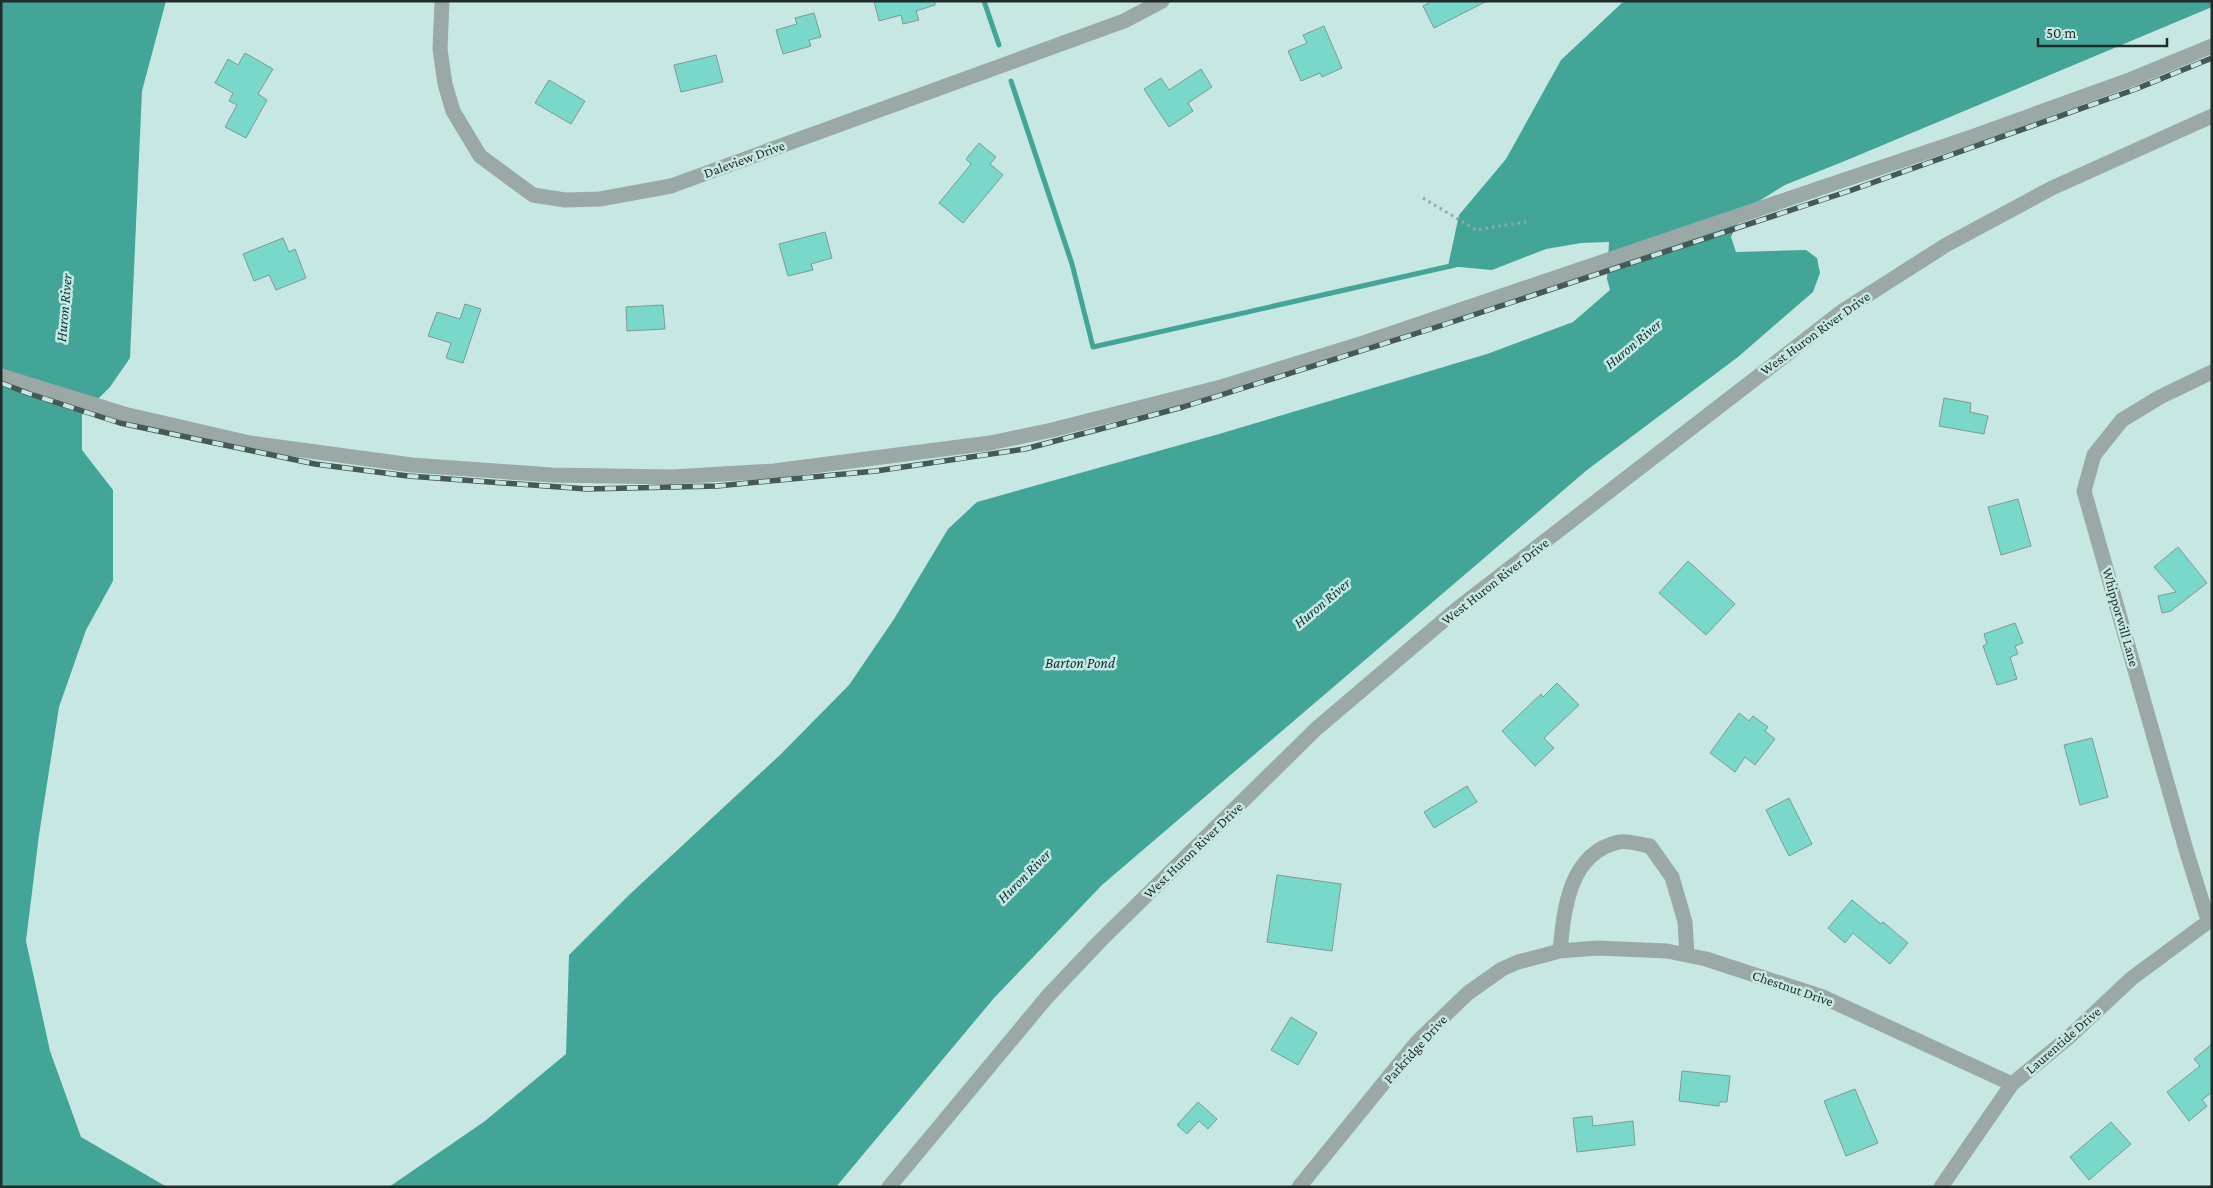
<svg xmlns="http://www.w3.org/2000/svg" width="2213" height="1188" font-family="'Crimson Pro',serif">
<rect width="100%" height="100%" fill="#c7e8e2"/>
<path fill="#42a598" d="M1 1H166L142 91 130 358 110 387 82 415V450L113 490V581L86 630 59 707 39 835 26 941 50 1051 81 1137 167 1187H1Z
M1624 1H2212V7L1852 158 1785 185 1743 211 1731 237 1736 252 1806 250 1817 258 1820 273 1813 292 1738 357 1587 470 1102 885 994 998 836 1187H389L485 1121 566 1054 569 955 629 895 781 754 849 685 894 619 948 529 977 502 1219 434 1487 354 1573 322 1610 290 1607 279 1609 242 1581 243 1546 249 1492 270 1448 266 1459 215 1506 159 1561 60Z"/>
<g fill="none" stroke-linecap="round" stroke-linejoin="round">
<path stroke="#42a598" stroke-width="5" d="M984 1 999 45
M1011 81 1072 264 1093 347 1455 265"/>
</g>
<path fill="#79d8ca" stroke="#7c9b95" d="M874 1H935V5L916 11 919 20 903 24 901 15 879 21Z
M1432 1H1487L1434 28 1423 6Z
M814 13 821 37 809 40 811 46 783 54 776 30 797 24 795 18Z
M1324 26 1342 68 1322 77 1320 73 1301 81 1288 51 1307 43 1303 35Z
M245 53 273 69 258 94 267 100 246 138 225 127 237 105 229 101 233 93 215 83 228 59 238 65Z
M716 55 723 82 681 92 674 65Z
M1201 69 1212 87 1188 103 1193 111 1169 127 1144 89 1161 78 1169 90Z
M549 80 585 101 571 124 535 103Z
M979 143 996 157 990 164 1003 175 963 223 939 203 971 164 966 159Z
M825 232 832 258 811 264 813 270 788 276 779 244Z
M283 238 289 252 295 249 306 278 276 290 269 275 254 281 243 254Z
M465 304 481 309 463 363 446 358 451 343 428 336 437 312 460 319Z
M663 305 665 329 627 331 626 307Z
M1944 398 1971 403 1970 412 1988 416 1984 434 1939 426Z
M2018 499 2031 546 2001 555 1988 507Z
M2178 547 2207 583 2171 611 2162 613 2158 596 2176 592 2154 567Z
M1688 561 1735 604 1706 635 1659 593Z
M2015 623 2023 643 2015 646 2018 654 2010 657 2017 679 1997 685 1983 646 1987 644 1984 634Z
M1557 683 1579 705 1544 738 1554 748 1535 766 1502 731 1541 694 1543 697Z
M1739 713 1749 721 1753 716 1768 727 1765 731 1775 739 1755 765 1745 757 1735 772 1710 753Z
M2092 738 2108 797 2080 805 2064 745Z
M1467 786 1477 802 1434 828 1424 812Z
M1789 798 1812 844 1789 856 1766 810Z
M1277 875 1341 884 1332 951 1267 942Z
M1852 900 1881 924 1883 922 1908 943 1890 964 1853 933 1845 943 1828 928Z
M1291 1017 1317 1033 1298 1065 1271 1050Z
M2212 1044V1092L2202 1100 2207 1106 2189 1121 2167 1092 2200 1066 2194 1059Z
M1682 1071 1730 1076 1727 1102H1719V1106L1679 1101Z
M1855 1089 1878 1143 1846 1156 1824 1101Z
M1198 1102 1217 1119 1208 1129 1199 1121 1187 1134 1177 1125Z
M1592 1116 1593 1126 1633 1121 1635 1145 1577 1152 1573 1118Z
M2111 1122 2131 1144 2089 1180 2070 1157Z"/>
<g fill="none" stroke-linecap="round" stroke-linejoin="round">
<path stroke="#90aaa6" stroke-width="3" stroke-dasharray="2.5 4" stroke-linecap="butt" d="M1423 198 1476 230 1526 222"/>
<path stroke="#9ba9a6" stroke-width="15" d="M442 1 440 49 445 84 453 111 480 156 533 195 565 200 600 199 671 186 1124 21 1162 1
M1 376 124 414 250 443 412 465 552 475 672 477 774 471 990 443 1052 430 1221 387 1357 345 1974 136 2132 79 2212 46
M2208 920 2187 853 2084 491 2094 455 2122 420 2160 397 2212 372
M1560 951C1564 909 1569 853 1619 842 1628 840 1641 845 1650 846L1672 877 1685 922 1687 955
M889 1187 1047 997 1101 940 1316 729 1457 609 1844 310 1946 245 2052 188 2212 116
M1299 1187 1417 1042 1468 993 1502 969 1518 962 1560 951 1597 948 1667 951 1706 959 1823 997 2012 1084
M1941 1187 2012 1084 2068 1038 2132 978 2212 919"/>
<g stroke="#475956" stroke-width="5.5">
<path id="rail" d="M1 383 30 394 120 423 315 464 408 476 587 489 717 486 876 471 1025 449 1183 407 1443 325 1852 190 2136 89 2212 58"/>
</g>
<use href="#rail" stroke="#c7e8e2" stroke-width="4" stroke-dasharray="11" stroke-linecap="butt"/>
</g>
<g text-anchor="middle" stroke-width="5" stroke-linejoin="round" paint-order="stroke">
<g font-size="14" fill="#1f2c2a" stroke="#c7e8e2">
<text transform="translate(744 159) rotate(-20)" y="5">Daleview Drive</text>
<text transform="translate(1815 333) rotate(-36)" y="5">West Huron River Drive</text>
<text transform="translate(1495 581) rotate(-38)" y="5">West Huron River Drive</text>
<text transform="translate(2121 617) rotate(74)" y="5">Whipporwill Lane</text>
<text transform="translate(1193 850) rotate(-44)" y="5">West Huron River Drive</text>
<text transform="translate(1793 988) rotate(19)" y="5">Chestnut Drive</text>
<text transform="translate(2063 1040) rotate(-41)" y="5">Laurentide Drive</text>
<text transform="translate(1415 1049) rotate(-48)" y="5">Parkridge Drive</text>
</g>
<g font-size="15" font-style="italic" fill="#05352f" stroke="#c7e8e2">
<text transform="translate(64 308) rotate(-85)" y="5">Huron River</text>
<text transform="translate(1633 344) rotate(-40)" y="5">Huron River</text>
<text transform="translate(1322 603) rotate(-40)" y="5">Huron River</text>
<text x="1080" y="668">Barton Pond</text>
<text transform="translate(1024 876) rotate(-45)" y="5">Huron River</text>
</g>
</g>
<rect width="2213" height="1188" fill="none" stroke="#1f2c2a" stroke-width="5"/>
<path d="M2038 38v8h129v-8" fill="none" stroke="#1f2c2a" stroke-width="2.5"/>
<text x="2046" y="38" font-size="15" fill="#1f2c2a" stroke="#c7e8e2" stroke-width="4" paint-order="stroke">50 m</text>
</svg>
